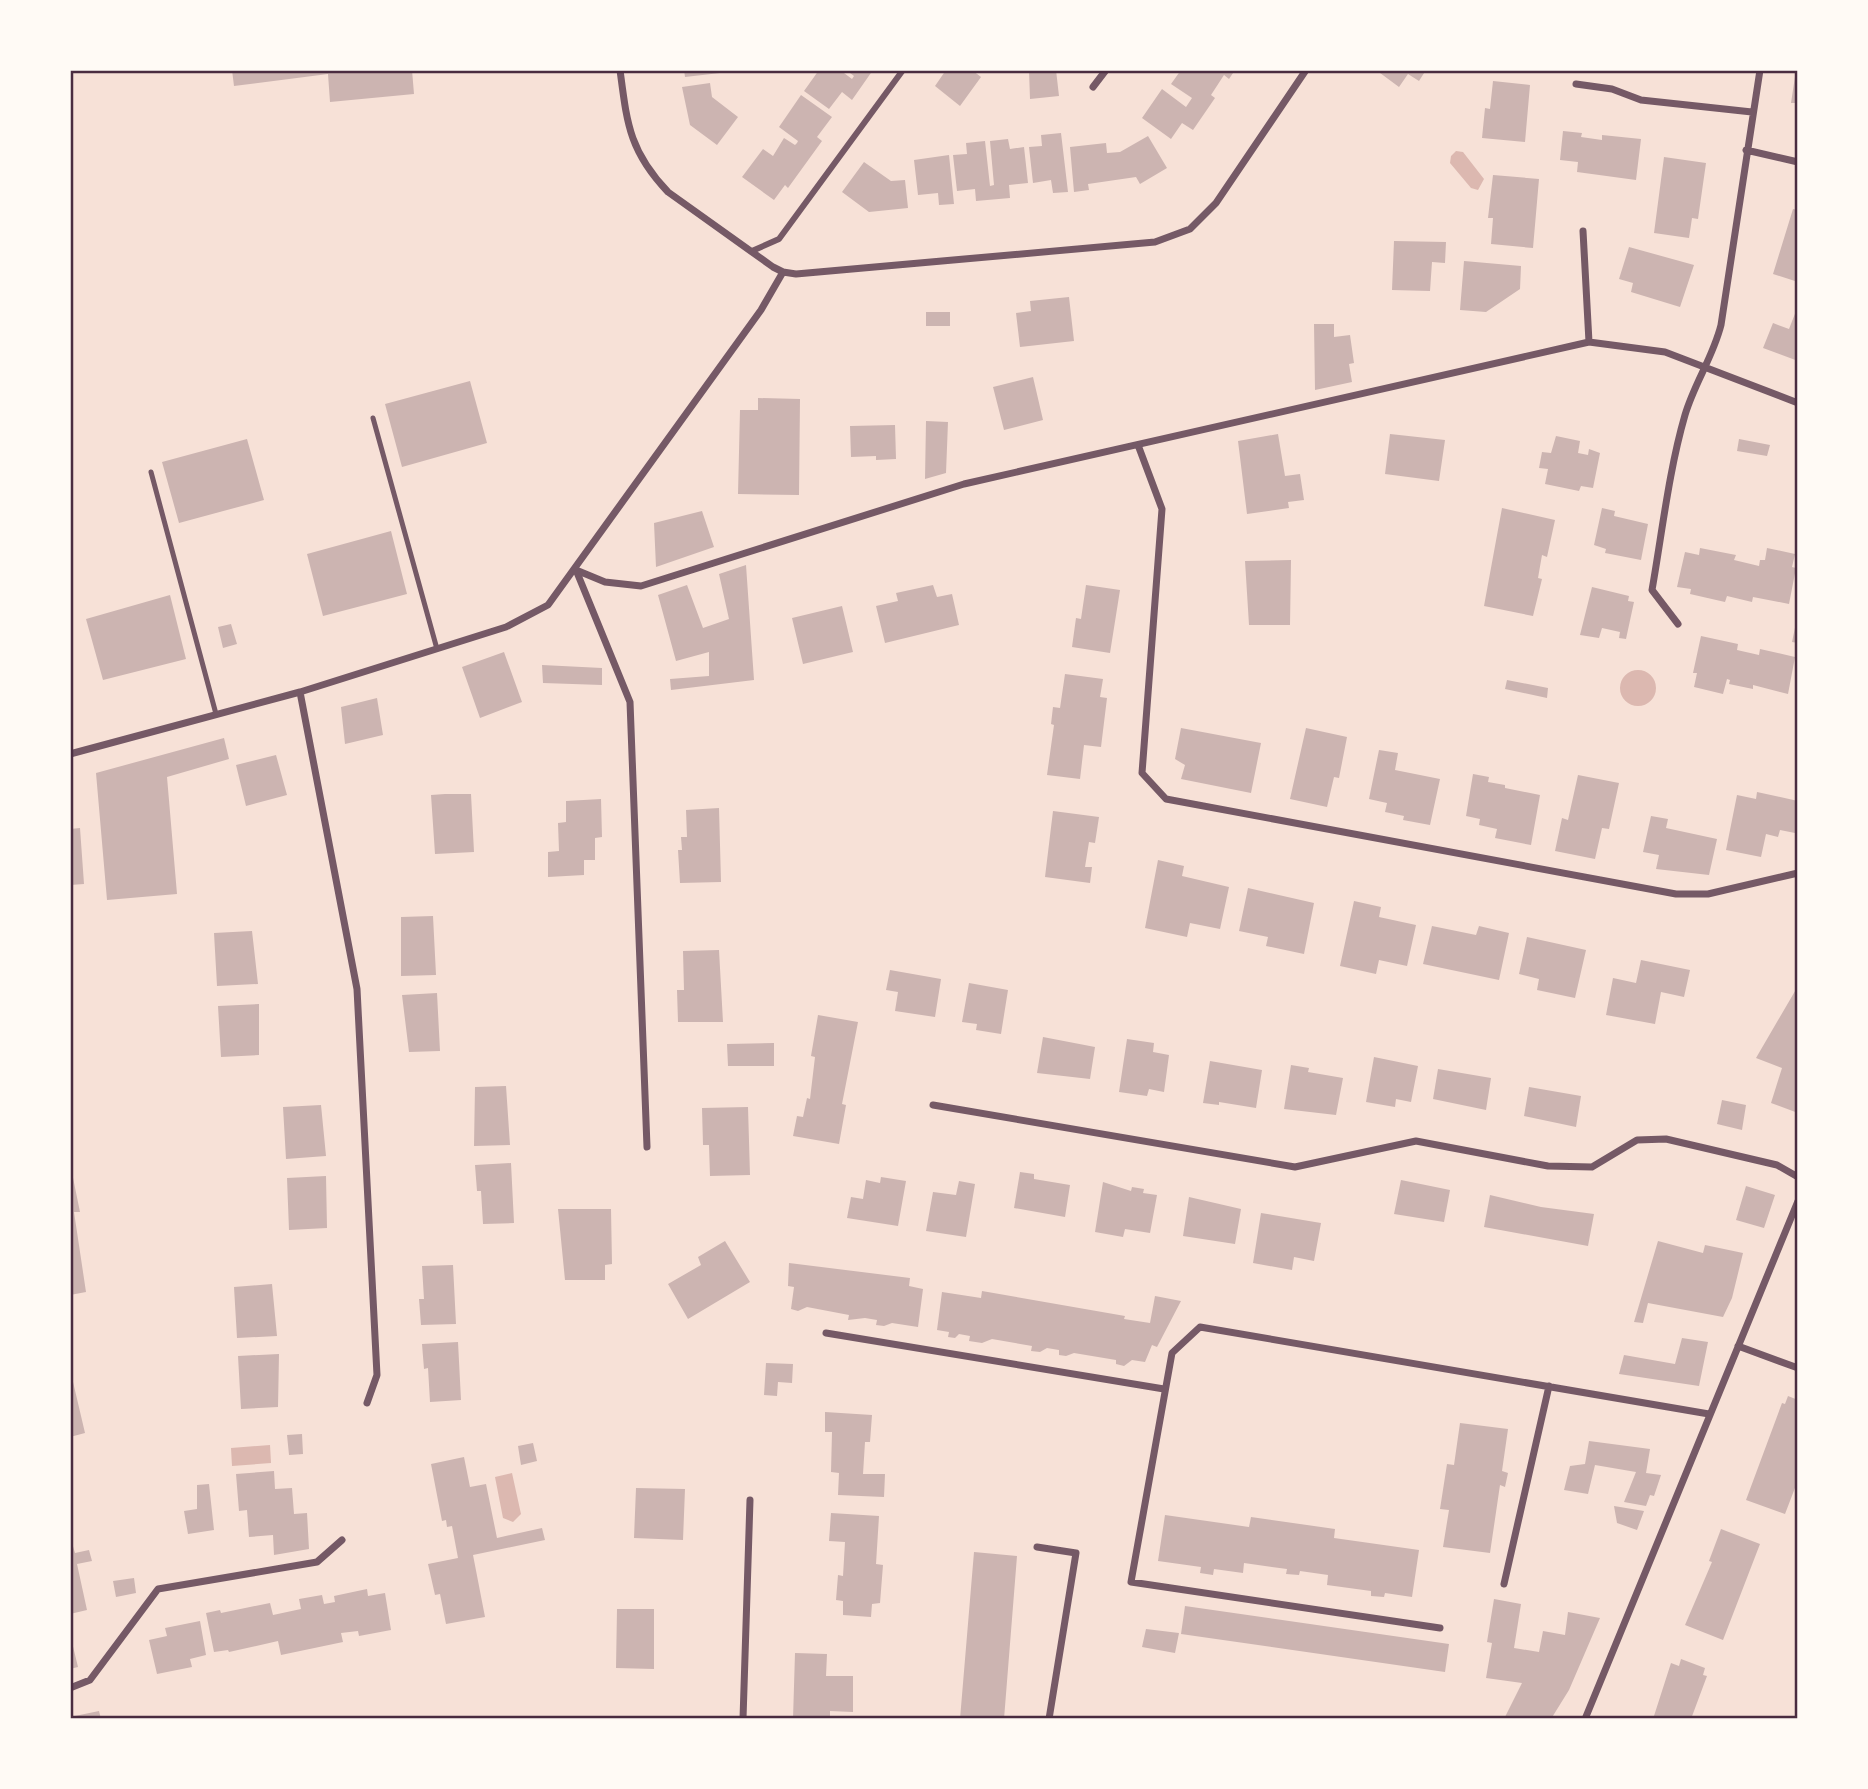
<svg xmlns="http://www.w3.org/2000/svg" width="1868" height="1789" font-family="Barlow,sans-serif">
<rect width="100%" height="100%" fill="#f7e1d7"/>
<path fill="#dcb8b0" d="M1456 151 1463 152 1484 179 1478 190 1471 188 1450 163 1451 156Z
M1620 688a18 18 0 1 1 36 0a18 18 0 1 1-36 0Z
M270 1445 271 1463 232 1466 231 1448Z
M512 1473 521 1514 513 1522 503 1518 495 1477Z"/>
<path fill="#ccb4b1" d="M232 70H412L414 94 330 102 328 74 234 86Z
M684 70H719L720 73 685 77Z
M819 70H840L852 79 854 76 846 70H873L852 100 842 92 829 109 804 91Z
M946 70H972L981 77 960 106 935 86Z
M1029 70H1056L1059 96 1030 99Z
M1181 70H1235L1229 79 1224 75 1211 95 1215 98 1193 130 1182 123 1171 139 1142 118 1162 89 1186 107 1192 98 1171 84Z
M1376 70H1426L1419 81 1408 74 1399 87Z
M1796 70H1798V103H1791Z
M1493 81 1530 85 1525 142 1482 138 1485 108 1490 109Z
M710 83 712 97 738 117 717 145 690 125 682 87Z
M801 95 832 117 817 137 822 141 788 188 785 185 774 200 742 177 763 149 773 156 784 138 795 145 797 143 798 141 779 127Z
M1563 131 1582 133 1581 137 1602 140V135L1641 139 1636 180 1577 172 1578 162 1560 160Z
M1061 133 1068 192 1053 193 1051 180 1033 183 1029 147 1042 146 1041 135Z
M1148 136 1167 168 1140 184 1136 177 1088 184 1089 190 1074 192 1070 147 1106 143 1107 153 1120 152Z
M1008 139 1010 149 1024 147 1028 183 1009 185 1010 198 976 201 975 189 957 191 953 155 967 154 966 143 985 141 990 186 994 185 990 141Z
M949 155 954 204 939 205 938 193 918 195 914 160Z
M1664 157 1706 163 1698 219 1692 218 1689 238 1654 233Z
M864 162 891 181 905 180 908 208 869 212 842 192Z
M1493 175 1539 179 1533 248 1491 244 1493 218H1488Z
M1793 209 1798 210V282L1773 274Z
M1394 241 1446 242 1445 263 1432 262 1430 291 1392 290Z
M1629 247 1694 265 1680 307 1631 292 1633 283 1619 279Z
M1464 261 1521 266 1520 289 1486 312 1460 310Z
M1069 297 1074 341 1020 347 1016 313 1031 311 1030 301Z
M1798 306V361L1763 348 1773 323 1789 329Z
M926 312H950V326H926Z
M1314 324H1334V337L1350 335 1354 363 1349 364 1352 382 1315 390Z
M1033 377 1043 420 1004 430 993 387Z
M470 381 487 443 402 467 385 404Z
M758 398 800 399 799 495 738 494 740 410H758Z
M926 421 948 422 946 473 925 479Z
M895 425 896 459 876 460V456L851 457 850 426Z
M1278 434 1285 476 1300 474 1304 500 1288 502 1289 508 1247 514 1238 441Z
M1390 434 1445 440 1439 481 1385 474Z
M1556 436 1580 441 1578 453 1588 455 1589 449 1600 453 1593 488 1581 486 1579 491 1545 484 1548 469 1539 468 1542 452 1551 453Z
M247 439 264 500 179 523 162 462Z
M1739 439 1770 445 1767 456 1737 451Z
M1502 508 1555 520 1547 557 1542 555 1538 578 1542 579 1533 616 1484 606Z
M1602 508 1615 511 1614 516 1648 524 1641 560 1605 553 1606 549 1594 545Z
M702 511 714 547 656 567 654 523Z
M391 531 407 594 323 616 307 554Z
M1700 548 1736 555 1734 560 1759 566 1760 560H1765L1767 548 1795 554 1792 567 1796 568 1789 604 1753 597 1752 602 1727 596 1725 602 1690 594 1691 589 1677 587 1685 552 1699 555Z
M1291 560 1290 625H1249L1245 561Z
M746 565 754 680 671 690 670 679 709 676V652L676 661 658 595 687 585 703 628 729 619 719 574Z
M933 585 937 597 952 594 959 625 885 643 876 606 898 601 896 593Z
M1086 585 1120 590 1110 653 1072 647 1076 618 1081 619Z
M1592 587 1629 596 1628 601 1634 602 1626 639 1619 638 1620 632 1602 628 1599 638 1580 635Z
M170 595 186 659 103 680 86 619Z
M842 606 853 652 803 664 792 618Z
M1797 618H1798V643L1792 642Z
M231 624 237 644 223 648 218 627Z
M1701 636 1738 644 1737 650 1759 655 1760 649 1795 657 1788 694 1753 685V689L1729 684 1730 680 1727 679 1723 694 1694 687 1697 673H1693Z
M504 652 522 702 480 718 462 667Z
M542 665 602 668V685L543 683Z
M1065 674 1103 679 1100 697 1107 698 1101 747 1084 745 1080 779 1047 775 1054 725 1051 724 1053 707 1060 708Z
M1507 680 1548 688 1547 698 1505 689Z
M377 698 383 735 345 744 341 707Z
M1181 728 1261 743 1251 793 1181 779 1185 765 1175 759Z
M1306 728 1347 737 1339 778 1334 777 1327 807 1290 799Z
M224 738 229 759 167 777 177 894 107 900 96 773Z
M1379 750 1398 753 1395 770 1440 779 1430 825 1403 820 1404 816 1385 812 1387 803 1369 799Z
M276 755 287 795 246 806 236 765Z
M1473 774 1489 777 1488 782 1505 785V788L1540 795 1531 845 1495 838 1497 829 1479 825 1480 819 1466 816Z
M1578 775 1619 783 1609 829 1602 828 1595 859 1555 851 1562 818 1568 820Z
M1757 792 1798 801 1795 833 1780 830 1778 837 1766 834 1761 857 1726 850 1737 795 1756 799Z
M445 794H471L474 852 435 854 431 795Z
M601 799 602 837 595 838V860H584V875L548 877V852L559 851 558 823 566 822V801Z
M719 808 721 882 680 883 678 850H682L681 837H687L686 810Z
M1053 811 1099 817 1095 843 1089 842 1085 867H1092L1090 883 1045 877Z
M1651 816 1668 819 1666 828 1717 839 1709 875 1656 869 1659 855 1643 852Z
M80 828 84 884 70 885V829Z
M1158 860 1184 866 1182 876 1229 887 1220 929 1190 923 1187 937 1145 928Z
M1248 888 1314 903 1304 954 1266 946 1268 937 1239 931Z
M1354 901 1381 907 1379 917 1416 925 1407 966 1379 960 1376 974 1340 966Z
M433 916 436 975 401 976V917Z
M1432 926 1476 935 1479 926 1509 933 1499 980 1423 964Z
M252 931 258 984 217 986 214 933Z
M1527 937 1586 950 1575 998 1537 990 1539 979 1519 974Z
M719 950 723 1022H678L677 990H684L683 951Z
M1641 960 1690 970 1684 997 1661 992 1655 1024 1606 1015 1613 978 1636 983Z
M890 970 941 979 935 1017 895 1011 898 992 886 990Z
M969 983 1008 990 1001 1034 976 1030 977 1024 962 1022Z
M1798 986V1113L1771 1103 1782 1068 1756 1058Z
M437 993 440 1051 409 1052 402 995Z
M259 1004V1055L221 1057 218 1006Z
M818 1015 858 1022 842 1104 846 1105 839 1144 793 1136 797 1116 803 1117 807 1098 810 1099 815 1057 811 1056Z
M1043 1037 1095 1047 1090 1079 1037 1073Z
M1127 1039 1154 1043 1153 1052 1169 1055 1164 1092 1149 1089 1147 1096 1119 1092Z
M774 1043V1066H728L727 1044Z
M1374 1057 1418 1066 1411 1102 1396 1099 1395 1107 1366 1102Z
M1210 1061 1262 1070 1256 1108 1219 1102V1105L1203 1103Z
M1291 1065 1309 1068 1308 1072 1343 1078 1336 1115 1284 1109Z
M1438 1069 1491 1078 1486 1110 1433 1099Z
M506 1086 510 1145 474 1146 475 1087Z
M1529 1087 1581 1096 1576 1127 1524 1116Z
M1722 1100 1746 1105 1742 1130 1717 1124Z
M321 1105 326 1156 286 1159 283 1107Z
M748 1107 750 1175 710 1176 709 1145H703L702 1108Z
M70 1163 80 1212H74L86 1292 70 1295Z
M511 1163 514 1223 483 1224 481 1191H477L475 1165Z
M1020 1172 1034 1174V1179L1070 1185 1065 1217 1014 1208Z
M326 1176 327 1228 289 1230 287 1178Z
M881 1177 906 1181 898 1226 847 1218 851 1197 863 1199 866 1180 880 1183Z
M1401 1180 1450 1190 1444 1222 1394 1214Z
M959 1181 975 1184 966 1237 926 1231 933 1192 956 1195Z
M1103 1182 1131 1191 1132 1187 1144 1189 1143 1193 1157 1195 1150 1233 1125 1229 1123 1237 1095 1232Z
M1746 1186 1775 1195 1764 1228 1736 1220Z
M1490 1195 1541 1207 1594 1214 1588 1246 1484 1227Z
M1189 1197 1241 1209 1235 1244 1183 1236Z
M558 1209H611L612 1264 605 1265V1280H565Z
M1261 1213 1321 1223 1314 1261 1294 1257 1292 1270 1253 1263Z
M725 1241 750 1282 688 1319 668 1284 701 1265 698 1257Z
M1658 1241 1703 1253 1705 1245 1743 1253 1732 1298 1723 1317 1648 1303 1643 1323 1634 1322Z
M789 1263 910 1278 909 1286 923 1289 918 1327 892 1323 884 1326 876 1325 877 1320 865 1318 848 1320 849 1315 807 1307 798 1311 791 1309 794 1287 788 1286Z
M453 1265 456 1324 421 1325 419 1299H424L422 1266Z
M272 1284 277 1336 237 1338 234 1287Z
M982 1291 1125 1316 1124 1319 1150 1323 1155 1296 1181 1301 1157 1347 1152 1345 1145 1362 1132 1360 1124 1366 1116 1364V1360L1074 1353 1066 1356 1059 1355V1350L1047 1348 1040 1352 1031 1351 1032 1346 992 1339 982 1343 969 1341 970 1336 959 1334 955 1338 948 1337 949 1332 937 1330 942 1292 981 1298Z
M1682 1338 1708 1342 1699 1386 1619 1374 1624 1355 1675 1364Z
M458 1342 461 1400 430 1402 428 1368 424 1369 422 1344Z
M279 1354 278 1407 241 1409 238 1356Z
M766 1363 793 1364 792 1383 778 1382 777 1396 764 1395Z
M70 1369 85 1433 70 1437Z
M1788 1396 1798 1400V1480L1785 1514 1746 1500 1782 1403 1785 1404Z
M825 1412 872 1415 870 1442H865L863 1474H885L884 1497 838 1495 839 1473 831 1472 832 1432H825Z
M1460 1423 1508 1429 1502 1471 1508 1473 1505 1487 1500 1485 1490 1553 1443 1547 1449 1510 1440 1509 1447 1464 1454 1465Z
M302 1434 303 1454 289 1455 287 1435Z
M1589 1441 1650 1449 1646 1473 1661 1475 1654 1496 1650 1495 1646 1506 1624 1502 1636 1472 1595 1465 1588 1494 1564 1490 1570 1466 1585 1464Z
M533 1443 537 1461 521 1465 518 1446Z
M464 1457 470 1487 486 1484 497 1538 542 1528 545 1540 473 1555 485 1617 446 1624 440 1594 435 1595 428 1564 458 1558 452 1526 447 1527 446 1520 442 1521 431 1464Z
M274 1471 275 1489 292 1488 294 1514 307 1513 309 1549 274 1555 273 1535 249 1537 247 1510 239 1511 236 1474Z
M209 1484 214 1530 188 1534 184 1511 197 1509V1485Z
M636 1488 685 1489 683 1540 634 1538Z
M1614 1506 1644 1511 1637 1530 1617 1523Z
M831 1513 879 1516 876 1564 883 1565 880 1603 872 1604 871 1617 843 1615V1601L836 1600 838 1575 843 1576 845 1542 829 1541Z
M1165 1515 1249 1527 1251 1517 1335 1529 1334 1538 1419 1550 1412 1597 1385 1593 1384 1597 1371 1596V1591L1327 1585 1328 1575 1300 1571 1299 1575 1286 1574 1287 1569 1244 1563 1243 1573 1214 1569 1213 1575 1200 1573 1201 1567 1158 1561Z
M1721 1529 1760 1544 1723 1640 1685 1625 1712 1562 1709 1561Z
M70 1536 75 1553 89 1550 92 1561 77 1564 87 1610 70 1614Z
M974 1552 1017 1556 1004 1719H960Z
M134 1578 136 1593 116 1597 113 1581Z
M367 1589 368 1596 385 1593 391 1630 359 1636 358 1631 341 1633 343 1642 281 1655 278 1641 229 1652 228 1650 214 1652 206 1613 220 1610 221 1613 270 1603 273 1615 301 1609 299 1599 322 1595 324 1604 335 1602 334 1596Z
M1494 1599 1521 1604 1514 1648 1539 1652 1543 1631 1565 1635 1568 1612 1600 1618 1569 1690 1551 1719H1504L1522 1683 1486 1678 1492 1643 1487 1642Z
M1185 1606 1449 1644 1445 1672 1181 1634Z
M617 1609H654V1669L616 1668Z
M200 1621 206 1655 190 1659 192 1667 157 1674 149 1640 167 1636 165 1628Z
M1146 1629 1179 1633 1175 1653 1142 1647Z
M70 1634 78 1667 70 1669Z
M795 1653 827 1654 826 1676H853V1712L830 1711V1719H793Z
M1681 1659 1705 1668 1703 1675 1707 1676 1691 1719H1653L1671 1663 1679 1666Z
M99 1711 101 1719H70V1717Z"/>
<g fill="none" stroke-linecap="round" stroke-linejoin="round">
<path stroke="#755966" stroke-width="5" d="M373 418 437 649
M151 472 216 714"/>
<path stroke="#755966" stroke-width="6" d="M752 251 779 239 903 70"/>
<path stroke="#755966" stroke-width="7" d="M620 70C627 123 629 151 668 192L773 267 783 272 796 274 1155 242 1190 229 1216 203 1306 70
M1576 84 1612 89 1641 100 1752 112
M1093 87 1106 70
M1746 150 1798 162
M1583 231 1589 342
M1138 445 1162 509 1142 773 1166 799 1676 894H1708L1798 873
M576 570 605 582 641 586 964 484 1589 342 1665 352 1798 403
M576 570 630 702 647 1147
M1678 624 1652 590C1662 533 1669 470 1685 415 1694 384 1713 357 1721 325L1760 70
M300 692 357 989 377 1375 367 1403
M70 754 300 692 506 627 548 605 761 310 783 272
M933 1105 1295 1167 1416 1141 1548 1166 1592 1167 1637 1140 1666 1139 1777 1165 1798 1177
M826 1333 1164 1389
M1738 1346 1798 1368
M1037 1547 1076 1553 1049 1719
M1504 1584 1549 1386
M1440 1628 1131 1582 1172 1353 1200 1327 1709 1414
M70 1688 90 1680 158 1589 317 1562 342 1540
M743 1719 750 1500
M1585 1719 1798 1201"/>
</g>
<rect width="1868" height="1789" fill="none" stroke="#fffaf5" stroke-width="144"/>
<rect x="72" y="72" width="1724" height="1645" fill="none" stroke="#4a2c40" stroke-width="2.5"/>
</svg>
